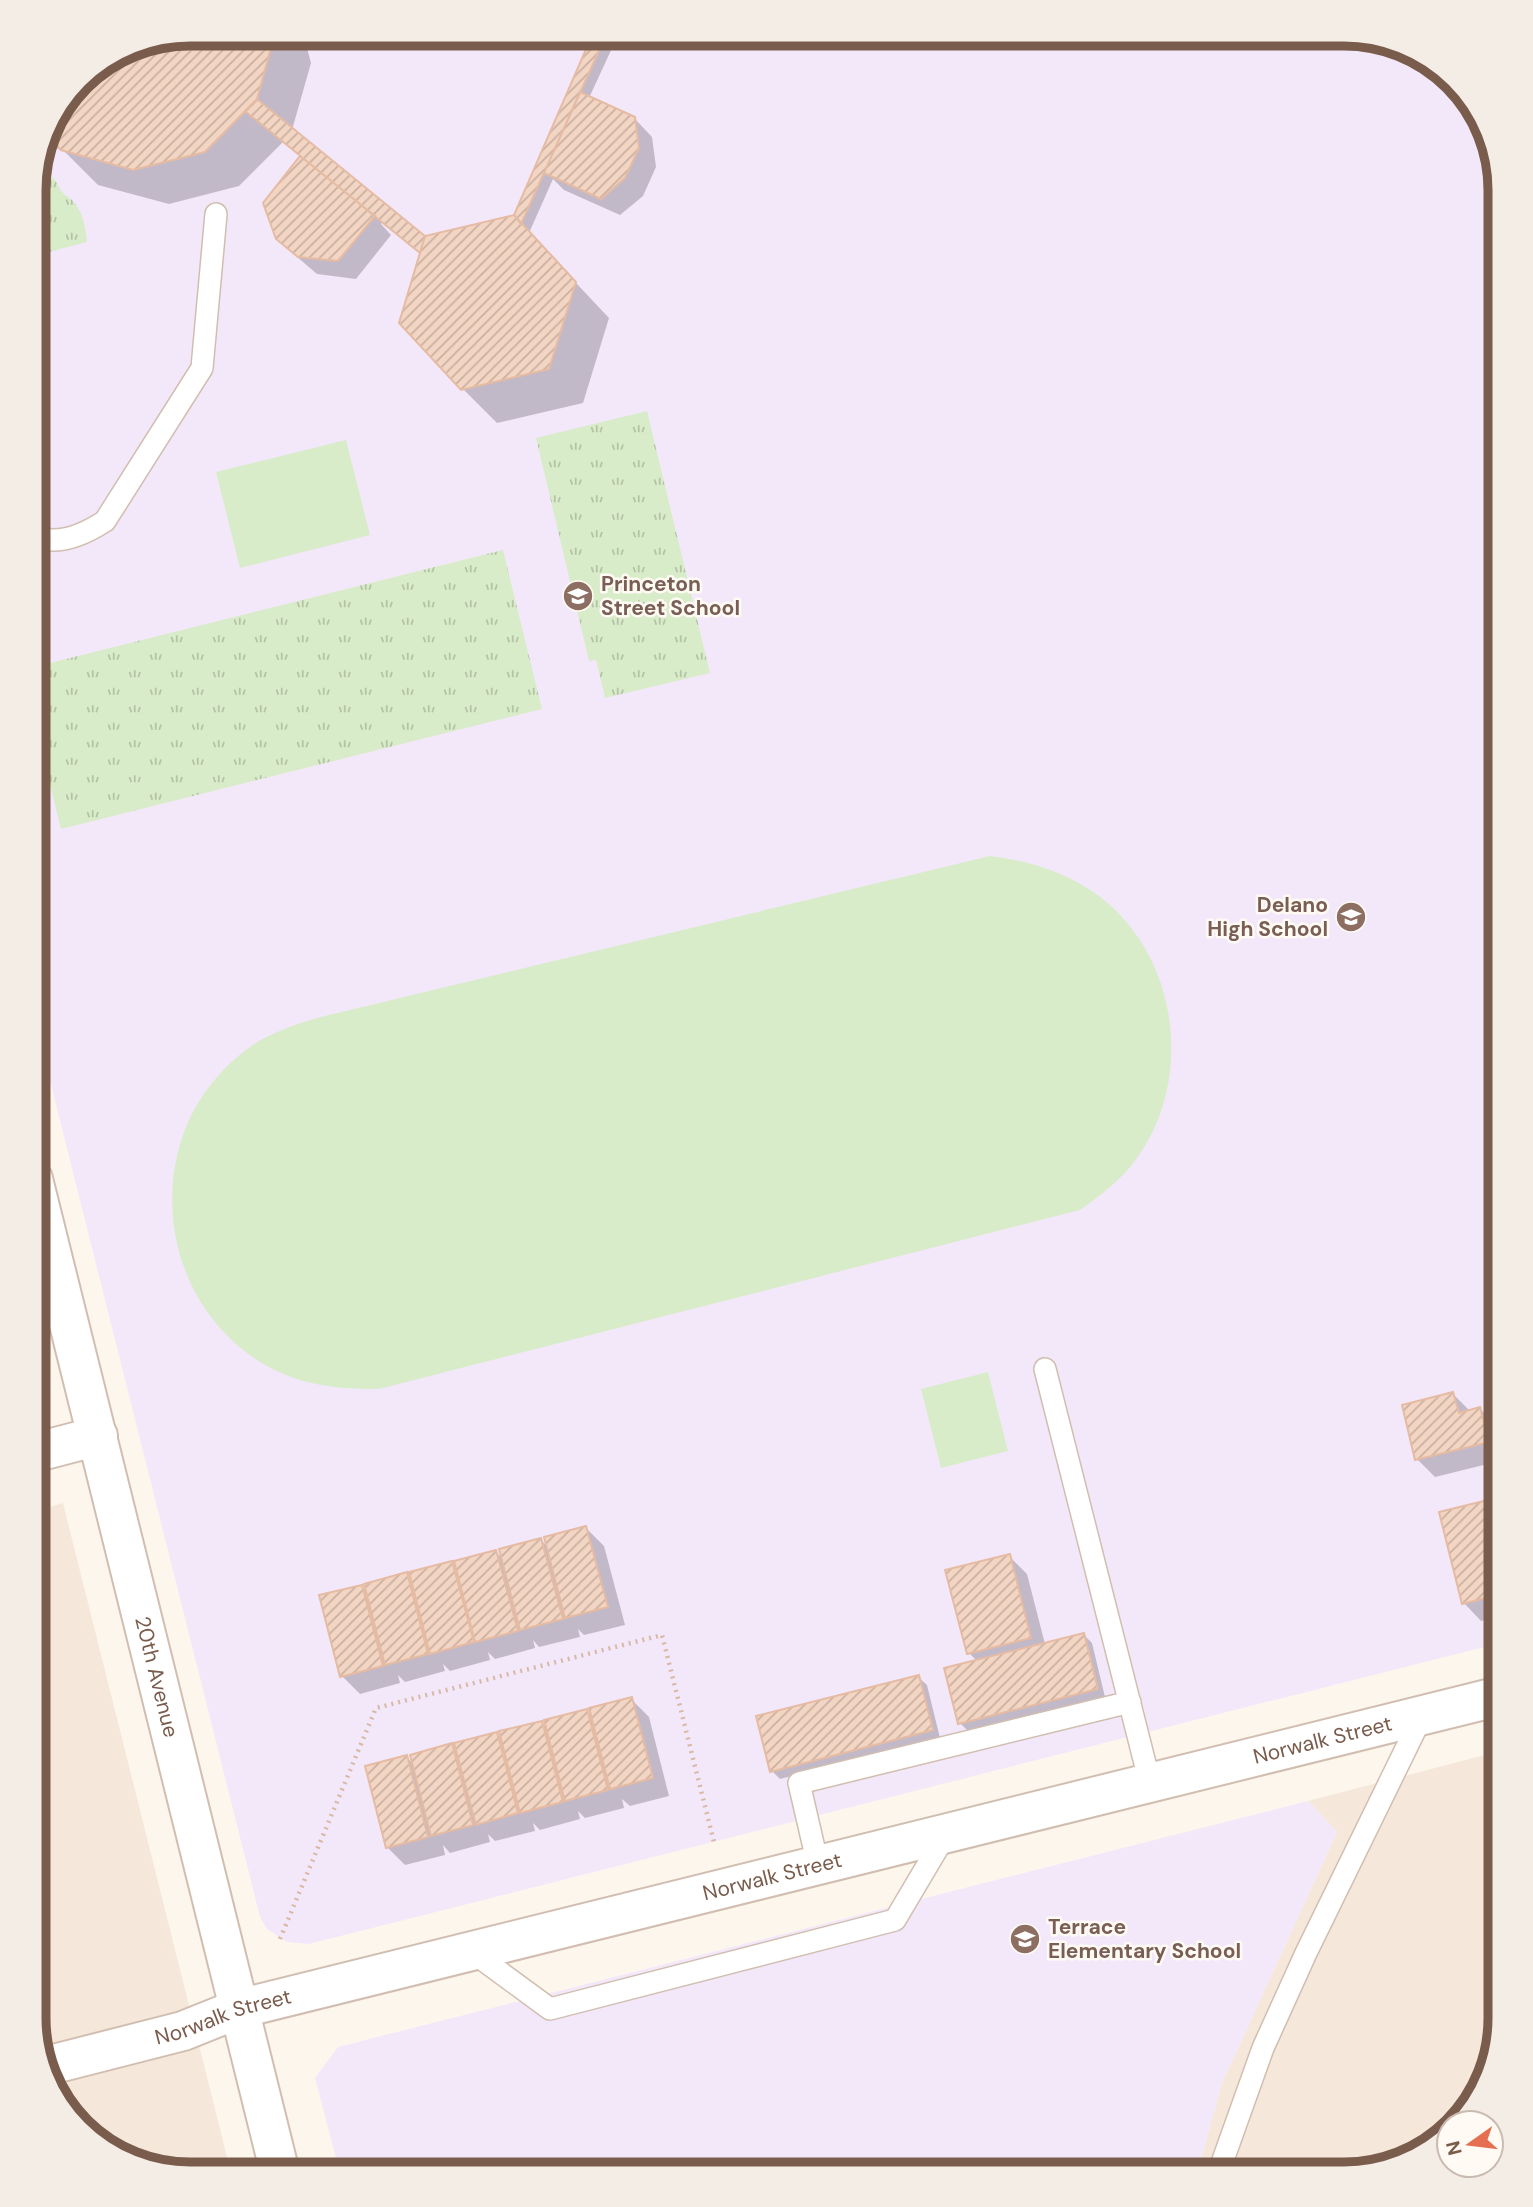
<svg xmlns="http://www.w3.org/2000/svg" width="1533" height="2207" font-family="'DM Sans',sans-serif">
<defs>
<pattern id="park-tufts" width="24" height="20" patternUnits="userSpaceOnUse" patternTransform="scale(1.75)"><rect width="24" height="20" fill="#d8ecc9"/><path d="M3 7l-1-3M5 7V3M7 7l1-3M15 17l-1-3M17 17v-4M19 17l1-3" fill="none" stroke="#b4c2a5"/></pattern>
<pattern id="building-hatch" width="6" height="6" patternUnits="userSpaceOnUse" patternTransform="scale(1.75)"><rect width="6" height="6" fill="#f3d5c3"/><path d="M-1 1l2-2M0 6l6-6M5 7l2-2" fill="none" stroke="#cab0a1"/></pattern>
</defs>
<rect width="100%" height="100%" fill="#fdf6ec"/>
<path fill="#f5e8da" d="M63 1503 231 2173H180L111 2153 54 2096 33 2017V1512Z
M1500 1751V2018L1479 2096 1422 2153 1344 2174H1197L1222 2083 1337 1832 1308 1801Z"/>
<path fill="#f3e8fa" d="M190 33 1353 34 1422 54 1479 111 1500 190V1643L309 1944 287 1942 267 1929 260 1917 33 1013 34 179 49 121Z
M1308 1801 1337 1832 1222 2083 1197 2174 340 2173 315 2078 338 2047Z"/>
<path fill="url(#park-tufts)" d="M44 175C55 176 55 180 60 189 62 193 68 197 72 200 84 213 85 226 87 242L45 253 34 250V188Z
M647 411 710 673 605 698 596 660 589 661 536 438Z
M503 550 542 709 61 829 34 720V667Z"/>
<path fill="#d8ecc9" d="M346 440 370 535 240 568 216 472Z
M990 856C1030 861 1066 872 1099 896 1184 960 1196 1095 1125 1173 1111 1187 1096 1199 1080 1210L379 1389C345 1389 313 1387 281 1373 188 1331 149 1220 186 1127 200 1093 228 1059 261 1040 281 1029 302 1022 325 1016Z
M988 1372 1008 1451 941 1468 921 1389Z"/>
<path fill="#0003" d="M190 33H303L311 63 292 130 424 237 513 217 595 33H619L589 98 634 118 652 137 656 167 643 196 620 215 564 190 553 179 529 233 609 318 583 403 497 423 462 388 421 254 382 222 381 224 391 235 356 279 317 274 296 256 277 238 265 203 302 157 283 142 239 186 169 204 98 185 46 133Z
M641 33H689L654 42Z
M1453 1394 1470 1411 1480 1409 1498 1426 1500 1461 1435 1477 1417 1459Z
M1500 1499V1616L1481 1621 1464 1603Z
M586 1528 604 1546 625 1625 584 1635 578 1629 580 1637 539 1647 533 1640 535 1648 495 1659 488 1652 490 1660 450 1671 443 1664 445 1671 405 1682 398 1675 400 1683 360 1694 342 1676 361 1587 369 1594 406 1574 414 1582 451 1563 458 1569 496 1552 503 1559 541 1540 548 1547Z
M1009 1556 1027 1574 1045 1644 1084 1635 1092 1643 1105 1697 968 1731 960 1723 977 1661 969 1653Z
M918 1677 927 1685 940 1738 780 1779 772 1771Z
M631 1699 649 1717 669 1796 630 1806 622 1799 624 1808 585 1818 578 1811 580 1819 540 1830 533 1823 535 1831 495 1841 488 1834 490 1842 450 1853 443 1845 445 1855 405 1865 387 1847 407 1757 414 1765 452 1745 458 1752 497 1734 503 1740 541 1722 549 1730 586 1711 594 1718Z"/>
<path fill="url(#building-hatch)" stroke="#e6bba3" stroke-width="2" d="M190 33H275L257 99 205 152 133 170 61 150 45 135 49 121 86 72 130 45Z
M593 33H607L521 224 514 215Z
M580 92 635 117 639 148 625 178 601 199 544 173Z
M257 99 425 236 420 253 245 111Z
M300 156 375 216 338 261 298 257 276 239 263 203Z
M514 215 576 282 549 369 461 390 399 323 425 236Z
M1453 1392 1459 1413 1480 1407 1489 1442 1415 1460 1402 1405Z
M1500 1497V1567L1491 1569 1498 1595 1462 1604 1439 1512Z
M586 1526 608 1607 565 1618 544 1537Z
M541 1538 563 1619 520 1630 499 1549Z
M496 1550 518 1631 475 1642 454 1561Z
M1010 1554 1031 1638 967 1654 945 1570Z
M452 1561 474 1642 430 1654 409 1572Z
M407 1572 428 1654 385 1665 364 1584Z
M362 1585 383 1666 340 1677 319 1595Z
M1084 1633 1098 1689 958 1724 944 1668Z
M919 1675 933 1730 770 1772 756 1716Z
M632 1697 653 1778 610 1789 589 1708Z
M587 1709 608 1790 565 1801 544 1720Z
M542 1721 563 1802 520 1813 499 1731Z
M497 1732 518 1813 476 1825 454 1743Z
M452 1743 473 1825 431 1836 410 1755Z
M407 1755 428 1837 386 1848 365 1766Z"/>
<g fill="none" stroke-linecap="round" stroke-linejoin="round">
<g stroke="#d1beb0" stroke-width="24">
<path id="service" d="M34 536C58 547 85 534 105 521L202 368 216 214
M1045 1369 1150 1783
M818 1865 799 1783 1130 1702
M471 1951 550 2009 895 1920 946 1834
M1218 2174 1263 2048 1306 1953 1422 1716"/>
</g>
<g stroke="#d1beb0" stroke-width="42">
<g id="minor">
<path id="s1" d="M33 1179 280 2173"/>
<path d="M33 1453 98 1436"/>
<path id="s2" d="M46 2066 183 2031 238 2009 1500 1696"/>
</g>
</g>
<path stroke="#d9b8a5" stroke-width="4.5" stroke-dasharray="2 5" stroke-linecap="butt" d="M280 1939 376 1708 662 1635 714 1842"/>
<use href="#service" stroke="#fff" stroke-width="21"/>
<use href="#minor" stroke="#fff" stroke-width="38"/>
</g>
<defs>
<g id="school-disc" transform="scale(1.575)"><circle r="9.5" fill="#8d6e63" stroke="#fffaf3"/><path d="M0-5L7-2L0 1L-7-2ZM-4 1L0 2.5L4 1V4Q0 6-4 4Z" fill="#fff"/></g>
</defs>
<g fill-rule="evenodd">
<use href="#school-disc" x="578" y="596"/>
<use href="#school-disc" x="1351" y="917"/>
<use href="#school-disc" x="1025" y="1939"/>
</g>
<g text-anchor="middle" stroke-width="5" stroke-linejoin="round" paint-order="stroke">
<g font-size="21" font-weight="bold" fill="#785e54" stroke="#fffaf3" text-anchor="start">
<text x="601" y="591">Princeton<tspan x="601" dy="24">Street School</tspan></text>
<text x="1328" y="912" text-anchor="end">Delano<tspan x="1328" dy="24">High School</tspan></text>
<text x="1048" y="1934">Terrace<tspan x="1048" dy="24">Elementary School</tspan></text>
</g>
<g font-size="21" fill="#7a5c4d" stroke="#fffaf3">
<text dy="7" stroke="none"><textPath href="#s1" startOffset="513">20th Avenue</textPath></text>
<text dy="7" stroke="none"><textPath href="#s2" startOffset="1318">Norwalk Street</textPath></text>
<text dy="7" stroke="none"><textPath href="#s2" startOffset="751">Norwalk Street</textPath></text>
<text dy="7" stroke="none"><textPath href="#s2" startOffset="184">Norwalk Street</textPath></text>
</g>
</g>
<path d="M0 0H1533V2207H0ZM190 46H1344A144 144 0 0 1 1488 190V2018A144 144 0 0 1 1344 2162H190A144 144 0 0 1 46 2018V190A144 144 0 0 1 190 46Z" fill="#f4ede6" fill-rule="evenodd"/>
<path fill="none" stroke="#7a5c4d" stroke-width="9" d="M190 46H1344A144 144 0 0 1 1488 190V2018A144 144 0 0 1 1344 2162H190A144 144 0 0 1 46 2018V190A144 144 0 0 1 190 46Z"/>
<g transform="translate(1470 2144) rotate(256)"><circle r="33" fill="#fffaf3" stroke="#cabbb1" stroke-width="2"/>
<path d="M0-5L12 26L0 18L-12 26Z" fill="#e76f51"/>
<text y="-10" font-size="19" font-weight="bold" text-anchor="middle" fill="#7a5c4d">N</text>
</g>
</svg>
